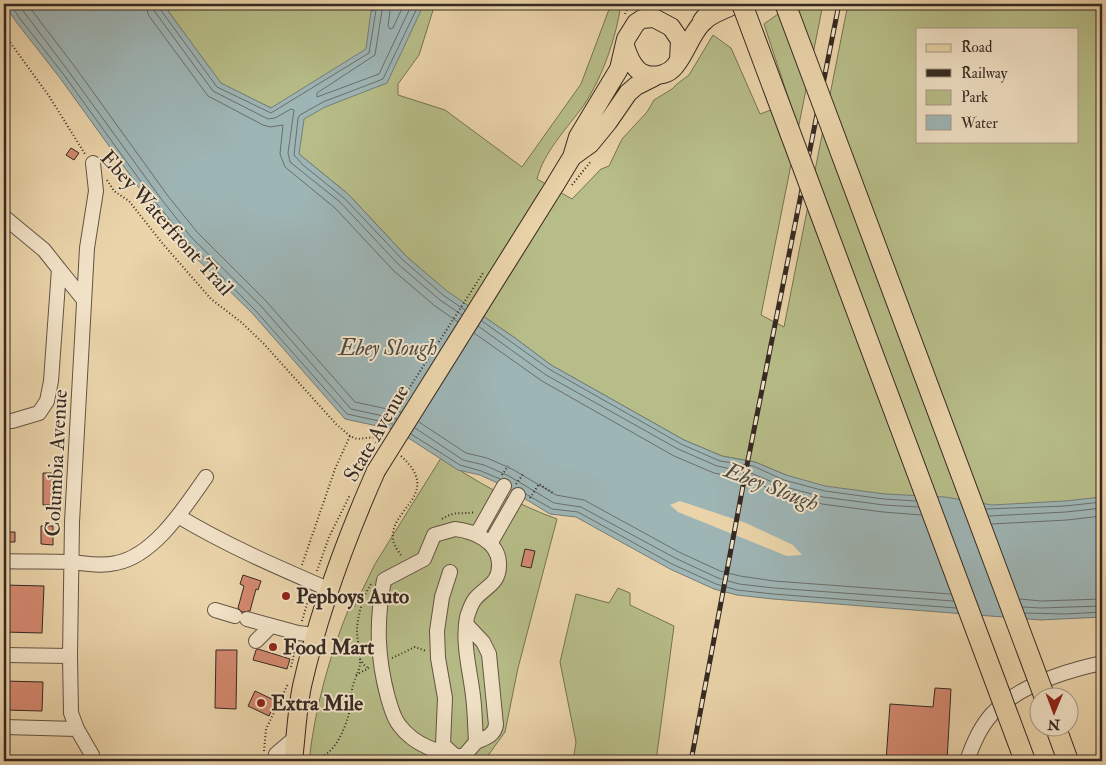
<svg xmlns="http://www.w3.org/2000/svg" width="1106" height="765" font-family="'IM FELL Double Pica',serif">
<rect width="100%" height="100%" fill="#ebd4aa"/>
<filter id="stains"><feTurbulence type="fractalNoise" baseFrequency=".004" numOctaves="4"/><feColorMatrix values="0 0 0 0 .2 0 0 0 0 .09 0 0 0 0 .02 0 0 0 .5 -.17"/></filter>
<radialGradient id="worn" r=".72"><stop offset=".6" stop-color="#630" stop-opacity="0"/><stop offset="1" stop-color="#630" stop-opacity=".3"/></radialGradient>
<path fill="#b7bd88" stroke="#767355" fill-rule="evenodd" d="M163 4H435L419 55 398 84V95L445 110 522 167 581 84 611 4H621C616 38 603 76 584 105 568 127 543 153 537 179L572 199 601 169 609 166 622 139 647 112 654 100 672 89 677 84 689 75 713 35 731 48 760 114 790 103 764 24 792 4H823L761 315 784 327 848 4H1102V206L1099 322 1102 335V509L1053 514 846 497 786 475 755 462 722 456 684 440 551 365 515 338 446 291 407 257 348 194 299 154 271 108 221 84ZM917 29H1077V141H917Z
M441 458C478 483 516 504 557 519L518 668 505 732 484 761H309C315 708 329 657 349 608L350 605 354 607 375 564Z
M618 588 630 593V605L674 626 656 761H573L576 742 560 662 576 594 609 603Z"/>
<path fill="#9eb5b5" stroke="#747d7a" d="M4 4H163L221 83 271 108 366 49 372 4H424L387 83 325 107 304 119 299 154 348 194 407 257 447 291 515 338 551 365 684 440 722 456 755 462 786 475 825 486 885 494 945 497 992 505 1065 501 1102 497V617L1041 620 773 599 737 595 714 589 670 569 576 517 550 514 504 486 480 475 458 470 396 430 345 419 253 314 183 245 153 207 60 78 17 23Z"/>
<path fill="#ebd4aa" d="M680 501 746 523 793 545 802 555 787 556 678 512 670 505Z"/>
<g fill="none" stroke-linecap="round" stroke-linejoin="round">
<path stroke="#6a6f6c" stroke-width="1" d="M10 4 21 20 64 75 157 204 187 241 256 311 347 414 393 424
M18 4 69 72 162 200 191 237 261 306 351 409 397 419
M27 4 75 67 168 196 197 232 266 301 355 402 401 412
M145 4 149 16 208 96 263 125 270 127 283 125 280 154 285 167 335 208 394 271 435 306 458 322
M153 4 155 12 213 91 268 119 275 118 291 109 294 110 288 153 290 162 340 202 399 265 440 300 462 315
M159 4 160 9 217 87 271 113 369 53 377 4
M383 4 375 55 317 93V97L379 74 412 4
M391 4 388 26 390 29 393 28 404 4
M419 4 383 79 323 102 300 115 298 118 294 155 303 165 344 198 403 260 443 295 465 310
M482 321 549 369 681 444 720 461 753 466 784 480 825 491 884 499 916 501
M478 326 546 375 678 449 717 466 751 473 782 486 823 497 884 505 918 507
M474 333 542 381 674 456 714 473 749 480 780 493 822 504 883 512 921 515
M419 422 466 453 487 458 512 469 556 495 584 500 679 552 720 571 740 576 774 581 950 594
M415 428 463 460 484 465 509 476 554 503 581 507 675 558 718 578 739 584 774 588 953 601
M411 434 460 465 481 471 500 479
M526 494 552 509 578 512 672 564 716 584 737 590 773 594 956 608
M986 509 1065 506 1102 502
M989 516 1066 512 1102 508
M992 524 1067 520 1102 516
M1020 599 1041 601 1102 599
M1023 607 1041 608 1102 606
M1025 613 1065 614 1102 612"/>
<path stroke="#747d7a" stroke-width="3" d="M366 4 373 10"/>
</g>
<path fill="#d48970" stroke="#352922" d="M71 148 79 153 74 160 66 155Z
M43 473H55V505H43Z
M41 526H53V545L41 544Z
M4 532H15V542H4Z
M525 549 535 551 531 568 521 566Z
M243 575 261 581 258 590 256 589 250 611 242 612 238 608 244 586 240 584Z
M4 585 44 586 42 633 4 632Z
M258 649 290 659 287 669 253 660 256 650Z
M216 650H237L236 709 215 708Z
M4 681 43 682 42 711 4 710Z
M935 688 951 689 947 761H886L890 704 933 707Z
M255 691 276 701 269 716 248 706Z"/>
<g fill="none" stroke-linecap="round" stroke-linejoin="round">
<g stroke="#625444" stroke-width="16">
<path id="minor" d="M4 217 44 250 59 269 51 381 47 401 39 413 12 421H4
M59 269 84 300
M178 516C226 545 277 567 328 589
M455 529C473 531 498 541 499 563 500 584 486 586 475 599 471 604 469 611 467 617 462 643 470 670 473 696 475 711 475 727 476 742L463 757C440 753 415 746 400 726 393 718 391 707 388 698 377 657 376 622 384 580L424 559 434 535Z
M477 534 504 486
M490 544 518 495
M4 561C26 562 48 561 69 562 85 563 99 567 116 563 154 556 185 507 206 477
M450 572 442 597 437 631 438 658 445 698 443 745 454 755
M215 610 235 616
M247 619 298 633 315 635
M466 624 483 642 489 654 496 725C494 736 485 738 476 742
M256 641 271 626
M4 655 70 656
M4 727 77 729
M93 761 92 755 77 729 71 713 70 656 72 522 87 248 96 191 93 163
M275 761 276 754 296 737
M967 761C972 746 981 726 992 714 1019 685 1065 671 1102 663"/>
</g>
<g stroke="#352922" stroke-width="20">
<path id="major" d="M625 46C631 65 640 81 663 74 667 73 672 70 675 66 686 53 690 36 702 23 709 14 725 10 735 4
M572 157 590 144 608 122 628 93 636 86 654 77
M555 185 572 157 578 137 619 69 626 39 636 23 642 19 654 18 671 27 680 40 679 60
M293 761C296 736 297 710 302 686 319 611 345 541 376 471"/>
</g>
<g stroke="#352922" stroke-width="22">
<path id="highway" d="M703 21 718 4
M1056 728 1068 761"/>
</g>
<path stroke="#352922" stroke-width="2" stroke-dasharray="1 2.5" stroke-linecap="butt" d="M625 14 629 4
M4 34 49 96 85 154
M107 180 114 191 129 201 163 244 211 299 241 322 264 344 336 424 350 436 357 439 376 437 379 440
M572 185 591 161
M401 456C444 495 388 509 393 540 394 546 399 552 402 557
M502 475 508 466
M516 484 524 473
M530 498 539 484 553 493
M442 519C456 510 461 515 475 512
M302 565 335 469 350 436
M317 571 329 537 350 495
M302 621 310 594
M392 658 415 647 426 651
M360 659 364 665 368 668
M291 667 296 645
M356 675 369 668
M264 751 266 729 288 684
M311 759C334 760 346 727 350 709 352 702 351 696 352 690 353 681 359 673 360 664 361 653 357 641 357 630 357 618 364 592 372 583"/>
<use href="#minor" stroke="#f2e3c8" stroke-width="14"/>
<use href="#major" stroke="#ebd4aa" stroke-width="18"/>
<use href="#highway" stroke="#ebd4aa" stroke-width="20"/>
<g stroke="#352922" stroke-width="5">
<path id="rail" d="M691 761 746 470 839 4"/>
</g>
<use href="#rail" stroke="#f2e3c8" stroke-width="3" stroke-dasharray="9" stroke-linecap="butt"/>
<g stroke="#352922" stroke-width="20" stroke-linecap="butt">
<path id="major-bridge" d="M376 471 555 185"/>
</g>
<g stroke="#352922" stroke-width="22" stroke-linecap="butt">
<path id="highway-bridge" d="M742 4 1025 761
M786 6 1045 698"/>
</g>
<path stroke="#352922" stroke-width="2" stroke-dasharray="1 2.5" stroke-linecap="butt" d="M376 443 401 401 483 273"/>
<use href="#major-bridge" stroke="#ebd4aa" stroke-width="18"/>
<use href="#highway-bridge" stroke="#ebd4aa" stroke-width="20"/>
</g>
<g fill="#8f2418" stroke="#f2e3c8" stroke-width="2">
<circle cx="286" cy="596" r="5"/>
<circle cx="273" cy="647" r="5"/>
<circle cx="261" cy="703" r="5"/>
</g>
<g text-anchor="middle" stroke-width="4" stroke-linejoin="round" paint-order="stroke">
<g font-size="21" fill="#352922" stroke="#f2e3c8">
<text transform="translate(167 223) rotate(48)" y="7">Ebey Waterfront Trail</text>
<text transform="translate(376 433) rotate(-60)" y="7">State Avenue</text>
<text transform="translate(56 463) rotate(-87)" y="7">Columbia Avenue</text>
</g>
<g font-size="21" font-weight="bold" fill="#352922" stroke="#f2e3c8" text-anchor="start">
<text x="296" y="603">Pepboys Auto</text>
<text x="283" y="654">Food Mart</text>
<text x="271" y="710">Extra Mile</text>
</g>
<g font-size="22" font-style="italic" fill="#4f4c47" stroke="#f2e3c8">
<text x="388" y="355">Ebey Slough</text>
<text transform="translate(772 486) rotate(21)" y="8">Ebey Slough</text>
</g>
</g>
<rect width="1106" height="765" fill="none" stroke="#ebd4aa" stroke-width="20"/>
<rect x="5" y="5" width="1096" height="755" fill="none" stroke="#352922" stroke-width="2.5"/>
<rect x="10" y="10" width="1086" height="745" fill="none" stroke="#352922"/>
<rect x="916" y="28" width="162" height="115" fill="#f2e3c8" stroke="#a69986"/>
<rect x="926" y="44" width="25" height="8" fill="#ebd4aa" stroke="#a69986"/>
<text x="961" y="52" font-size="15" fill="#352922">Road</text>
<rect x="926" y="69" width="25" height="8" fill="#352922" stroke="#a69986"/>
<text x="961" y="78" font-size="15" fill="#352922">Railway</text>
<rect x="926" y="90" width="25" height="15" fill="#b7bd88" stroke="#a69986"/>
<text x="961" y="102" font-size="15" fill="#352922">Park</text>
<rect x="926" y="115" width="25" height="15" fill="#9eb5b5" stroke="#a69986"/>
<text x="961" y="128" font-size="15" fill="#352922">Water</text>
<g transform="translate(1054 712) rotate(181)"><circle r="24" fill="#f2e3c8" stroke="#a69986"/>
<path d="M0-4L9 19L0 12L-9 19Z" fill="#8f2418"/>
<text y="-8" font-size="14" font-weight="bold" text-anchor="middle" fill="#352922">N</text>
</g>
<rect width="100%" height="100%" filter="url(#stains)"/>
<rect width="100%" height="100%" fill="url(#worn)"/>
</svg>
